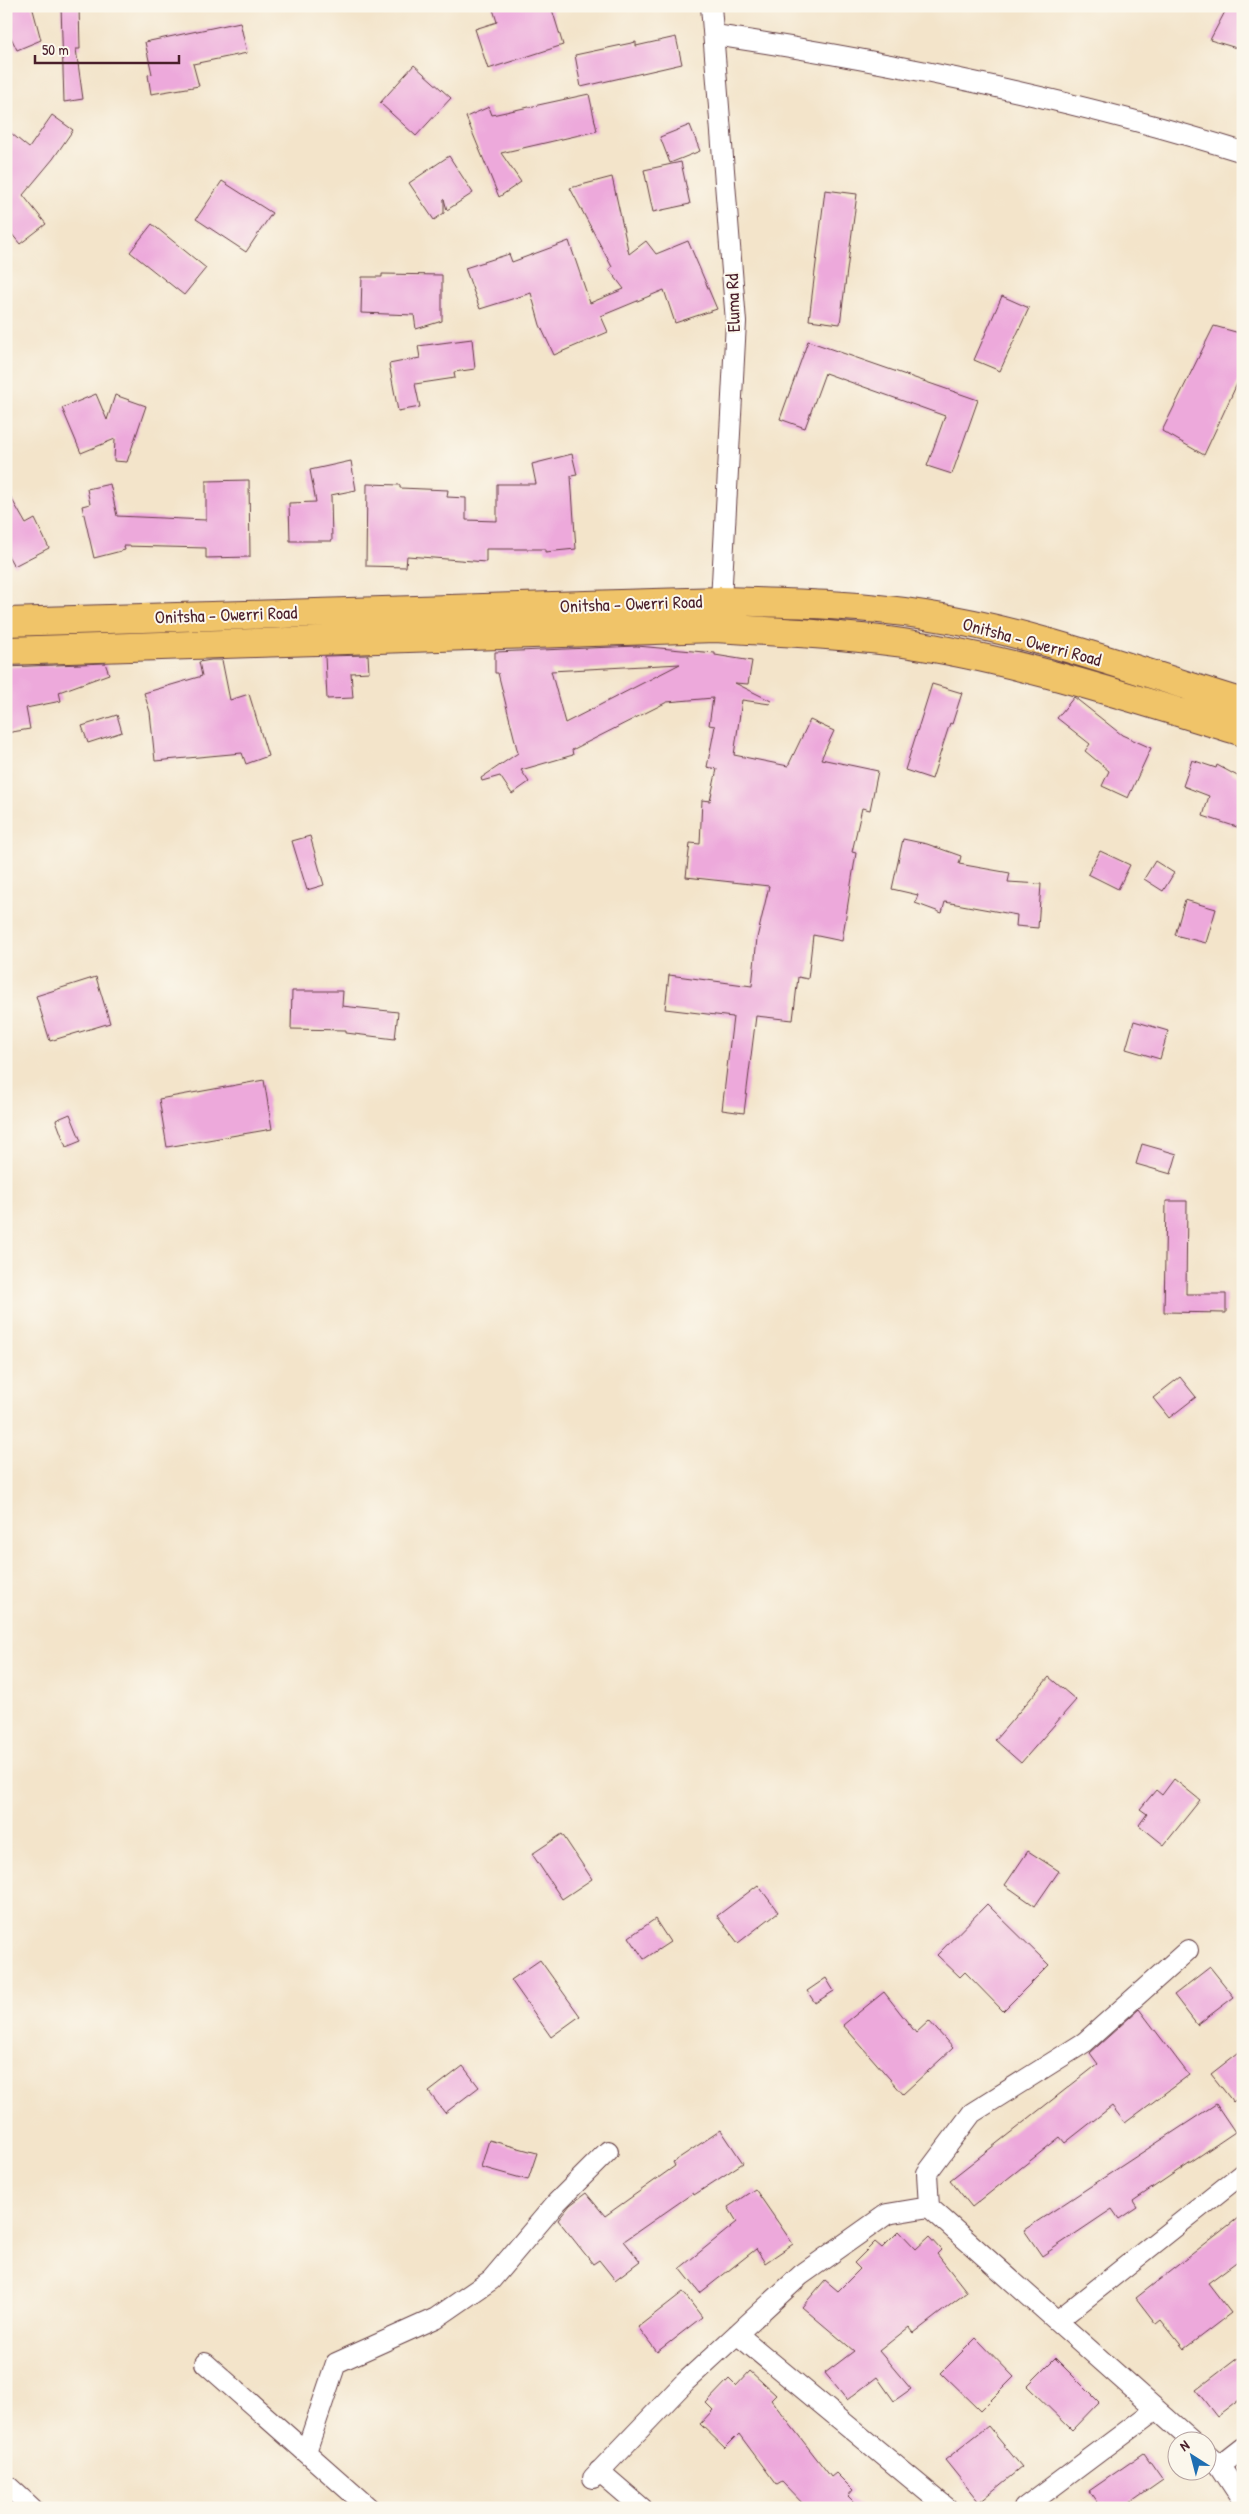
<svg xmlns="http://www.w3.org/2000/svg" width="1249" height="2514" font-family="'Patrick Hand',sans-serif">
<rect width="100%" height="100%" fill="#fbf7ec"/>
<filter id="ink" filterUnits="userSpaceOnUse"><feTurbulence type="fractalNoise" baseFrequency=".02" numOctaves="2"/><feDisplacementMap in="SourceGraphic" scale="10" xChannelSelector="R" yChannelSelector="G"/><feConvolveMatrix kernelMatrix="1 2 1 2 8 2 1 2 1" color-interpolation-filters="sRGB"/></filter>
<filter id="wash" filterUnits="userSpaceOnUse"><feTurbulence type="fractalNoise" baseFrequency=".0096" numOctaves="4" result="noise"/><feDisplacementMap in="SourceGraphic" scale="20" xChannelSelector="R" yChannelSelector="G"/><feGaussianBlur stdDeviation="1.12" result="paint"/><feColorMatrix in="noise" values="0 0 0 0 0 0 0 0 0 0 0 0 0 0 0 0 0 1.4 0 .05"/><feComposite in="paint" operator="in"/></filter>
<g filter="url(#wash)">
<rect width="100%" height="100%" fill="#f3e4ca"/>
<g id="blocks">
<path fill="#eda9db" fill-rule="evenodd" d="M6 6H32L41 40 17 50 6 27Z
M61 6H79L80 49H76L83 99 64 102Z
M492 6H551L563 45 488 69 475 29 497 22Z
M1228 6H1243V50L1210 40Z
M240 22 247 53 193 64 199 86 151 94 148 75 152 74 145 42Z
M676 37 682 64 581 87 575 55 636 42V46Z
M414 65 451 98 416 136 380 103Z
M589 94 597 131 501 153 521 182 499 197 466 117 489 107 492 115Z
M52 115 73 130 53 159 23 195 46 224 20 244 6 227V129L29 148Z
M690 125 700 151 670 163 660 137Z
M449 156 473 193 447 210 444 199V213L434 220 409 183Z
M681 162 690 204 653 212 644 170Z
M612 177 629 254 646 241 656 254 688 241 717 309 675 323 664 290 601 316 608 332 554 355 540 325 531 293 480 309 465 268 509 254 512 262 569 241 590 303 624 289 609 269 612 267 570 188Z
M222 181 272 213 246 252 196 219Z
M825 190 857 194 840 324 809 320Z
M152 224 206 268 184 295 130 252Z
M382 274 442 275V321L416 329 414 315 361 313 362 277H382Z
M1002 296 1029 308 1000 371 974 360Z
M1214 326 1243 334V371L1204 455 1162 431Z
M472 339 475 369 454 372 455 378 415 384 420 407 398 411 389 364 420 358 418 346Z
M808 341 978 400 952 474 927 466 945 416 825 373 805 428 780 419Z
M96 394 107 420 115 395 146 406 127 462 114 461 115 439 81 453 62 408Z
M572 454 577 475 571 476 576 549 545 552V549H486V562L407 556 406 567 366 566 367 484 400 485V488L448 490 447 497 466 498V520L497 521V484H536L532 464Z
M351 461 356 490 331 495 332 541H290L289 503 316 502 310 470Z
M249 480 250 557 206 558V548L124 546 125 550 94 558 82 506 90 504 87 489 110 484 117 516 206 520V481Z
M6 489 26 524 35 519 49 548 14 566 6 552Z
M637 646 715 653V655L752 661 748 684 735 683 771 701 770 704 742 700 734 755 788 766 810 720 834 731 821 759 878 771 870 810 862 808 852 852 856 853 842 941 813 935 808 979 798 977 793 1020 756 1016 744 1113 722 1110 733 1017 665 1009 669 975 752 986 757 938 769 886 686 877 690 843 700 844 702 800 710 801 717 769 707 767 715 726 709 725 713 698 667 702 572 750 573 755 521 770 529 782 512 794 500 776 482 781 481 778 518 753 498 673H495V652ZM680 664 565 723 551 671Z
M368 655 369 672 351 673 353 698 327 699 325 656Z
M211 660H222L230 700 249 694 268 756 246 764 242 753 155 761 150 712 144 693 202 676 199 662Z
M105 663 109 674 59 692 61 701 26 708 30 729 6 733V667Z
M932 684 962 693 952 724 950 723 932 779 905 770Z
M1074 697 1122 735 1151 748 1128 798 1102 786 1109 771 1085 751 1090 744 1057 718Z
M117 715 122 732 88 743 82 726Z
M1192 760 1216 768 1217 765 1243 779V829L1203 816 1209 796 1183 786Z
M310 836 324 885 307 890 292 841Z
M903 839 927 844 961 856 959 864 1010 873 1008 882 1041 884 1038 928 1016 926 1017 915 945 902 942 913 915 903 918 895 892 889Z
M1100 851 1130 865 1118 889 1088 874Z
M1155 861 1174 873 1163 891 1144 879Z
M1185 900 1216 909 1206 943 1175 935Z
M96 977 110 1023 50 1041 36 996Z
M292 991H343L342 1006 398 1012 395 1039 346 1033V1030L291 1029Z
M1134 1021 1168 1031 1160 1059 1126 1049Z
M264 1080 272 1129 167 1147 159 1099Z
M70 1114 81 1141 66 1147 56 1120Z
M1142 1144 1177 1154 1171 1174 1136 1164Z
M1166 1201H1187L1186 1294H1226V1313L1164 1312Z
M1180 1377 1196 1397 1169 1418 1153 1398Z
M1049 1677 1076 1700 1021 1763 995 1740Z
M1174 1779 1200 1800 1164 1845 1139 1825 1147 1814 1140 1809 1156 1790 1162 1795Z
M562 1834 592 1879 562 1899 532 1854Z
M1028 1851 1059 1871 1035 1906 1005 1885Z
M758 1885 778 1912 738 1943 717 1916Z
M987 1904 1049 1965 1003 2011 965 1972 960 1977 937 1955Z
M655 1919 670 1942 644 1959 629 1937Z
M540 1960 580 2016 551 2037 511 1980Z
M1210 1967 1234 1997 1197 2025 1174 1995Z
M826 1978 834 1991 815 2003 807 1991Z
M884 1992 916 2033 929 2021 953 2048 903 2094 843 2025Z
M1139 2009 1189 2075 1125 2123 1112 2106 1065 2143 1060 2137 972 2207 950 2180 1098 2064 1090 2053Z
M1243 2049V2094L1233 2102 1211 2074Z
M463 2066 479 2087 445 2113 429 2092Z
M1216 2104 1235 2132 1133 2201 1137 2207 1119 2219 1112 2209 1042 2256 1024 2230Z
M721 2130 743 2163 694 2195 693 2193 624 2241 640 2261 615 2280 599 2260 593 2264 558 2220 570 2205 586 2193 605 2216 675 2166 673 2162Z
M489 2140 537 2153 528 2180 481 2167Z
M755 2189 793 2244 765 2263 756 2249 700 2293 680 2268 737 2222 728 2207Z
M1243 2214V2257L1208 2283 1231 2313 1184 2349 1161 2320 1156 2324 1136 2298Z
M899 2231 916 2249 929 2237 941 2250 937 2254 967 2292 914 2333 909 2327 879 2351 911 2389 894 2401 877 2377 847 2400 825 2373 854 2351 802 2307 825 2280 838 2291 860 2269 854 2263 875 2242 882 2248Z
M683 2292 702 2317 657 2352 638 2327Z
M976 2338 1014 2377 980 2411 941 2373Z
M1243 2354V2397L1217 2417 1196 2390Z
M1055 2358 1099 2402 1072 2430 1027 2386Z
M750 2371 776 2395 771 2400 831 2477 836 2473 853 2490 848 2496 860 2508H807L782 2482 777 2485 739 2434 725 2448 700 2424 713 2410 706 2403 729 2379 736 2386Z
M988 2426 1022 2467 979 2502 945 2460Z
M1144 2453 1163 2480 1123 2508H1101L1089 2491Z"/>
</g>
</g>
<g filter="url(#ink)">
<use href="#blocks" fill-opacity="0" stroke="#633d43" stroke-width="1"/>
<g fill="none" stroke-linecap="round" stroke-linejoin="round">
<g stroke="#633d43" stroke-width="22">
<path id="minor" d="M711 6 736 322 721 601
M715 35C893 62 1070 98 1243 152
M929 2207 1193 2442
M1057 2321 1243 2173
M737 2334 947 2508
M205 2363 369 2508
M306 2452 336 2363 436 2318 491 2280 557 2202 608 2151
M1206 2454 1220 2466 1243 2501
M1220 2466 1243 2448
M599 2471 642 2508
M593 2478 685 2382 801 2275 887 2214 929 2207 927 2173 972 2113 1085 2042 1188 1950
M8 2486 32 2508
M1024 2508 1156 2409"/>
</g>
<g stroke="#633d43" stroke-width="30">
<path id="highway" d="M6 622 721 601C789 603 858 604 925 615 1031 631 1140 672 1243 703
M6 651 715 628C777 632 841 634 903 643 1018 660 1131 698 1243 732"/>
</g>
<use href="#minor" stroke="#fff" stroke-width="20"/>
<use href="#highway" stroke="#f0c469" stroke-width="28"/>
</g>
</g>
<g text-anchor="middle" stroke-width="4" stroke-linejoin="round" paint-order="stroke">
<g font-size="18" fill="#4a1f2b" stroke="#fbf7ec">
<text transform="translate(733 303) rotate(-92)" y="6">Eluma Rd</text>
<text transform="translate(631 604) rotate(-2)" y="6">Onitsha - Owerri Road</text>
<text transform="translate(226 615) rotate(-2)" y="6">Onitsha - Owerri Road</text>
<text transform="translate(1032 642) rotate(15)" y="6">Onitsha - Owerri Road</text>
</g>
</g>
<rect width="1249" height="2514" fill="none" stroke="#fbf7ec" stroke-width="25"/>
<g transform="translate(1192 2456) rotate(324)"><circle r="24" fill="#fbf7ec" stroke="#b4a19f"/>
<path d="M0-4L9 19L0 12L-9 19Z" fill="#1f6fb2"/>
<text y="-8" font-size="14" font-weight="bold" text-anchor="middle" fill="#4a1f2b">N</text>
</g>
<path d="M35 55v8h144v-8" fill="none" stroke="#4a1f2b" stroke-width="2.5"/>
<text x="42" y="55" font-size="15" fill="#4a1f2b" stroke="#fbf7ec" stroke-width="4" paint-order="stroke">50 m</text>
</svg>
